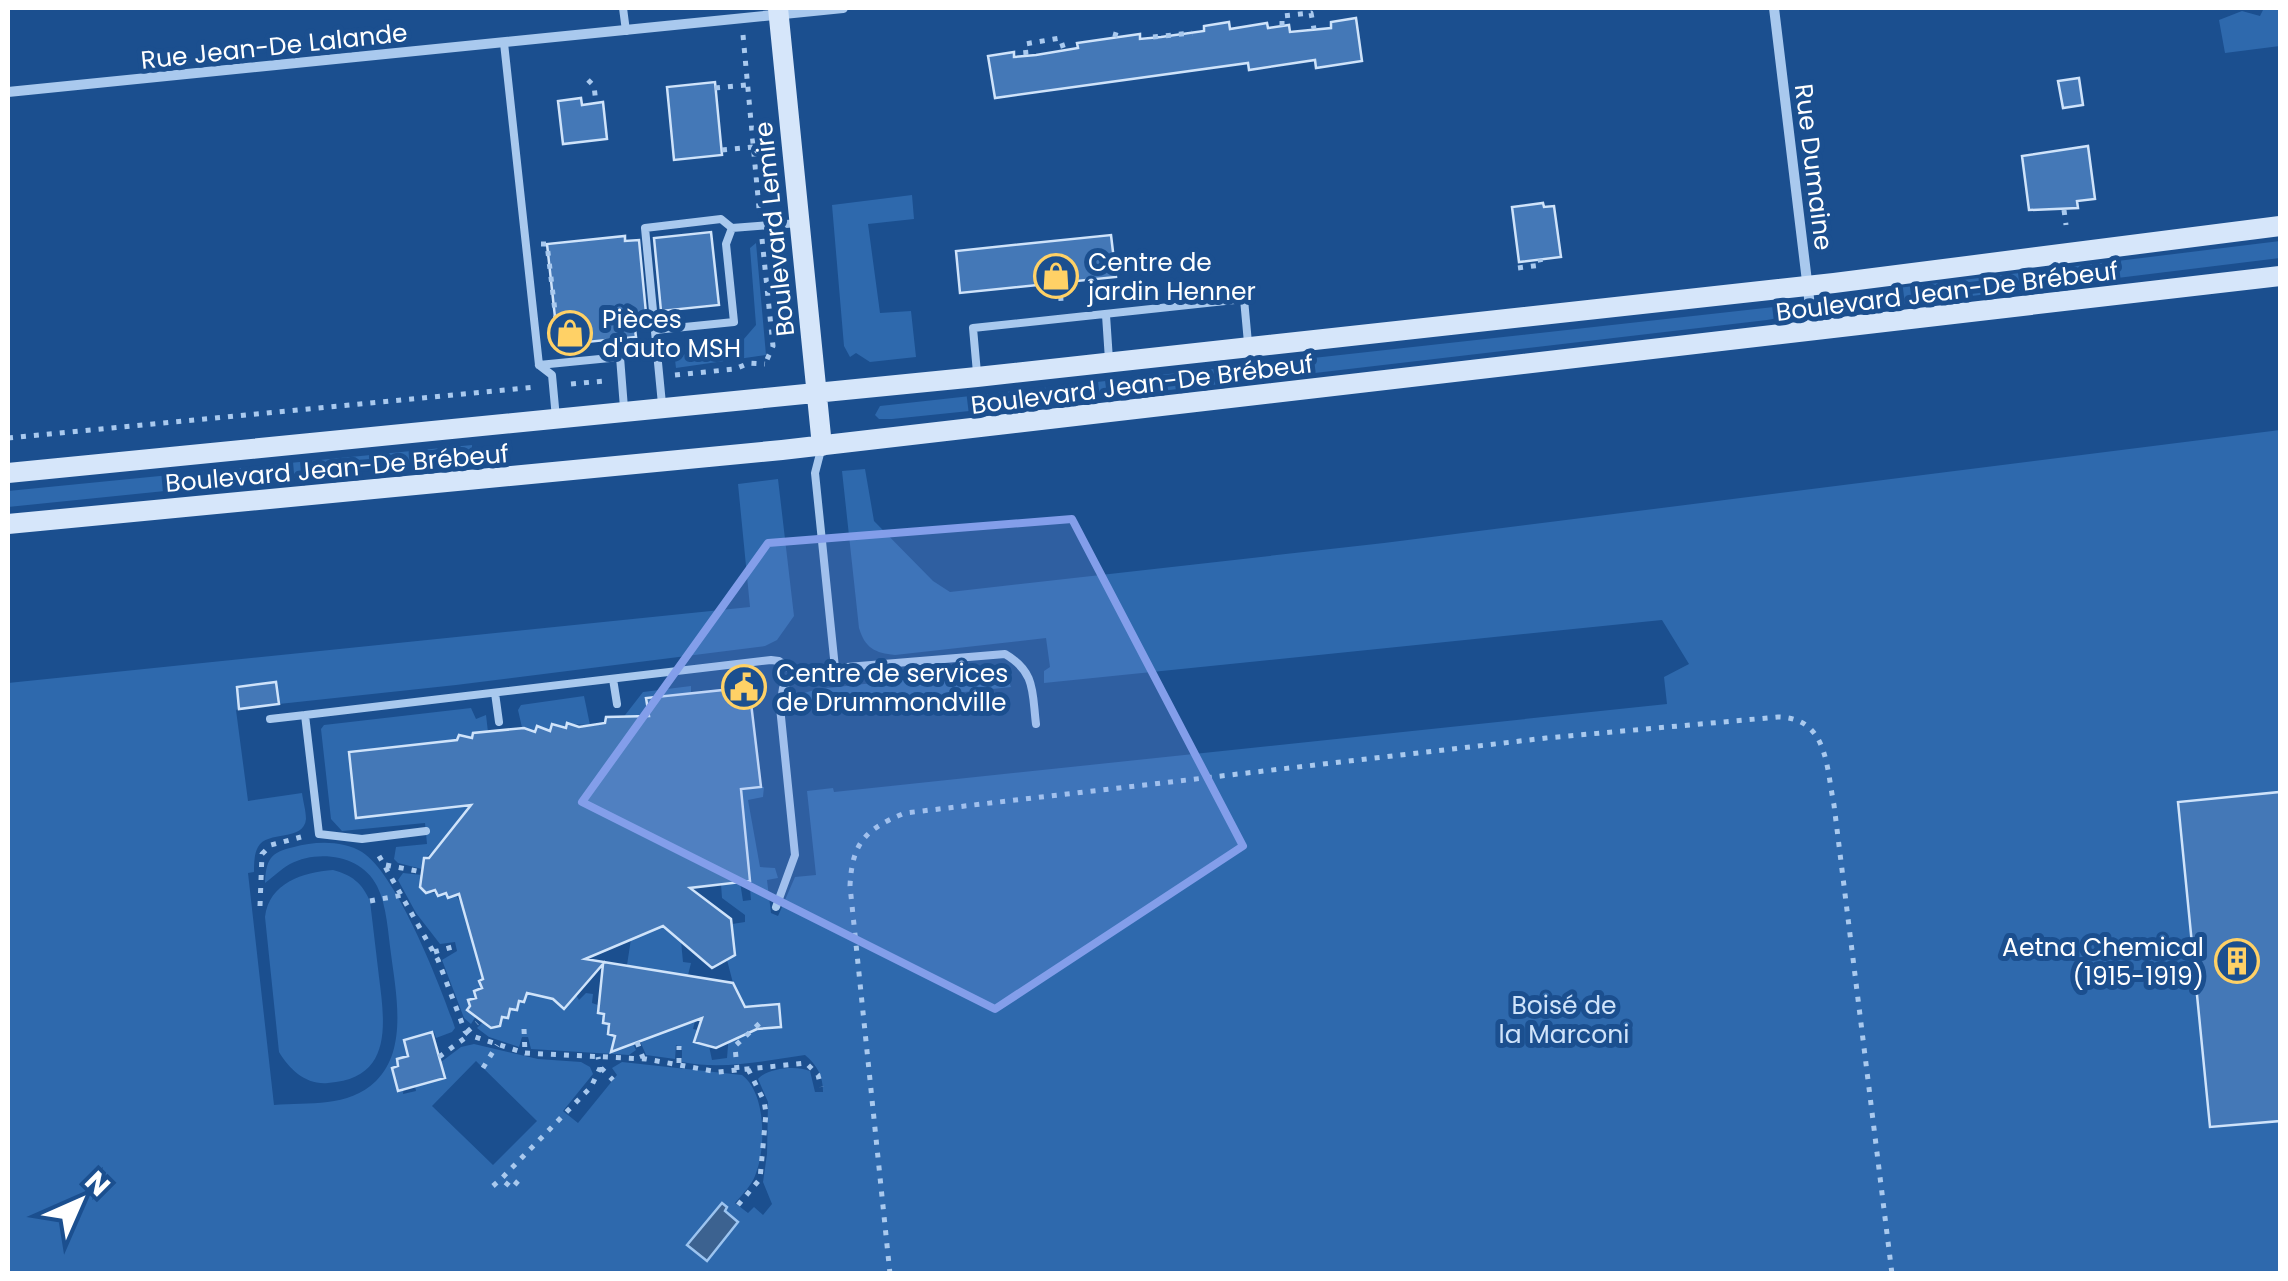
<svg xmlns="http://www.w3.org/2000/svg" width="2288" height="1281" font-family="Poppins,sans-serif">
<rect width="100%" height="100%" fill="#1b4f8f"/>
<path fill="#2e69ad" fill-rule="evenodd" d="M2264 8H2280V46L2225 53 2219 20 2242 11 2260 16Z
M912 195 914 219 868 224 880 313 911 311 916 357 870 362 856 353 850 357 844 346 832 205Z
M2280 241V258L1858 310 1838 307 1837 301 1857 293Z
M756 243 766 355 676 368 675 360 680 355 737 347 756 325 750 248Z
M1774 307 1779 311 1778 318 1767 320 1161 391 892 419H879L875 415 880 406Z
M2280 430V1273L8 1274V683L750 607 738 484 778 479 794 616 777 640 765 646 456 685 279 704 275 682 238 687 239 709 236 710 248 801 302 793C303 801 306 811 306 819 304 842 267 830 258 847 254 854 254 864 254 872L248 873 274 1105C309 1102 348 1108 376 1081 408 1050 396 993 391 954 388 933 387 906 377 886 362 855 318 849 290 864 281 869 273 877 265 883 266 860 270 852 294 847 314 841 343 840 362 852 397 874 441 987 455 1028L452 1032 436 1038 434 1032 404 1040 408 1056 403 1094 416 1091 415 1086 444 1078 441 1062 461 1047 474 1044 538 1059 581 1062 590 1067 593 1074 563 1111 578 1123 617 1075 612 1068 622 1062 742 1075C767 1094 766 1150 755 1176 751 1186 742 1195 735 1203L748 1213 754 1207 763 1215 772 1204 763 1182 767 1154 768 1102 758 1079C767 1068 796 1065 810 1071L815 1092H823C823 1076 817 1065 805 1055 763 1061 723 1070 682 1062V1048L676 1045 675 1059 646 1055 640 1041 649 1038 637 973 627 965 631 939 663 926 681 941 683 962 691 963 688 975 692 977 696 1017 693 1029 698 1030 694 1042 709 1046 712 1060 727 1058 733 983 727 960 735 954 732 924 745 922V915L722 898 721 884 740 882 743 901 751 900 744 817 739 815 735 790 764 787 763 797 748 800 760 867 775 868 778 878 767 880 771 913 778 916 795 877 816 875 807 791 833 788 834 792 1667 704 1664 677 1689 664 1662 620 1044 683V671L1050 667 1046 638 895 655C875 653 865 648 859 628L842 471 865 469 874 521 933 581 950 592 1384 543ZM476 1061 537 1121 493 1165 432 1106Z
M472 445V451L303 477 8 507V491Z
M993 670 1006 675 1011 687 798 710 796 705 804 693 818 689Z
M691 686V693L647 698 649 720 622 719 643 692Z
M584 696 590 725 568 724 566 728 550 731 537 726 535 732 525 728 523 732 518 710 521 705Z
M471 708 476 719 486 715 488 732 474 733 472 738 457 740 356 818 503 801 439 858 432 853 424 858 422 869 398 863 394 859 396 847 427 844 425 823 342 831 331 819 321 729 324 725Z
M333 870C352 875 362 883 370 901 373 926 376 952 379 977 385 1024 393 1079 328 1083 306 1085 290 1070 279 1052L265 917C269 883 303 872 333 870Z
M403 873 422 875 420 886 426 893H446L449 898 456 895 460 902 468 899 488 977 479 981 482 988 474 991 476 997 468 1000 476 1016 471 1024 464 1018 442 960 457 951 455 942 440 944 416 913 398 880Z
M541 985 564 1008 576 995 579 1000 586 993 593 994 592 1003 598 1005V1013L604 1014 603 1023 609 1024 615 1035 633 1044 636 1050 629 1055 531 1049 528 1037H522L519 1047 489 1037 477 1028 483 1022 491 1028 502 1017 508 1018 510 1009 517 1010 519 1001 524 1002 527 993Z"/>
<path fill="#3c6290" stroke="#9cc4f0" stroke-width="2.5" d="M722 1203 727 1207 725 1211 738 1222 707 1261 687 1245Z"/>
<path fill="#4478b7" stroke="#cfe3fa" stroke-width="2.5" d="M1356 18 1362 61 1316 68 1315 60 1249 70 1248 63 995 98 988 56 1014 52V57L1036 55 1078 48 1077 43 1140 34V39L1161 37 1204 31V26L1229 22 1230 29 1267 23 1268 28 1289 25 1290 32 1331 28V22Z
M2079 78 2083 105 2063 108 2058 81Z
M715 82 722 155 674 160 667 87Z
M581 98 582 105 603 102 607 139 563 144 558 101Z
M2088 146 2095 199 2077 201 2078 208 2029 210 2022 156Z
M1543 203 1544 207 1554 206 1561 257 1519 262 1512 207Z
M711 232 719 305 661 311 654 238Z
M1111 235 1116 277 960 293 956 251Z
M625 236V241L639 240 646 313 633 314 636 337 558 345 547 244Z
M759 675V702L751 703 761 787 741 789 750 881 690 888 731 919 735 955 712 968 663 926 585 959 733 983 745 1007 779 1004 781 1027 757 1029 716 1048 694 1042 702 1018 611 1052 615 1036 608 1034 609 1024 603 1023 604 1014 598 1013 603 964 564 1009 553 999 527 993 524 1002 519 1001 517 1010 510 1009 508 1018 502 1017 500 1026 491 1028 467 1010 470 1006 468 1000 476 998 474 991 482 988 479 981 483 979 459 894 448 898 446 893 438 896 435 890 426 893 420 887 424 858H429L471 805 356 818 349 752 457 740 459 735 472 738 473 733 524 728 535 732 537 726 550 731 552 724 566 728 567 723 579 727 605 723 606 717 649 716 646 698 732 689V680Z
M276 682 279 704 239 709 237 687Z
M2280 792V1121L2210 1127 2178 802Z
M432 1032 445 1078 398 1091 392 1068 398 1066 397 1059 408 1056 404 1040Z"/>
<g fill="none" stroke-linecap="round" stroke-linejoin="round">
<path stroke="#a9c9ee" stroke-width="5" stroke-dasharray="5 8" stroke-linecap="butt" d="M1282 26V16L1311 13 1314 29
M1113 34 1124 37
M743 35 759 208
M1153 37 1192 33
M1026 55 1025 44 1060 38 1064 50
M588 80 594 86 596 103
M715 88 747 85
M722 150 753 147
M2064 210 2066 225
M762 239 773 346 765 364
M541 244H547L559 345
M1518 268 1541 265 1540 259
M1060 283 1061 301
M675 375 735 369 749 363 765 364
M571 384 604 381
M8 438 535 387
M379 856 438 960 465 1031 469 1035 525 1053 646 1059 718 1072 806 1063 818 1075 821 1087
M386 865 417 871
M370 901 402 895
M260 906 262 854 271 845 301 837
M434 952 456 946
M524 1029 525 1053
M467 1032 477 1023
M637 1042 643 1058
M439 1057 469 1035
M679 1063V1046
M483 1068 497 1045
M601 1068 613 1080
M737 1070 735 1046 761 1022
M518 1181 512 1188 501 1179 591 1087 600 1068 598 1057
M493 1186 501 1179
M738 1205 760 1179 766 1113 764 1101 748 1069
M890 1274 850 886C852 843 865 829 905 813L1546 738 1778 717C1828 718 1826 766 1834 805L1892 1274"/>
<path stroke="#a9c9ee" stroke-width="8" d="M623 8 626 31
M504 43 539 365
M1106 315 1109 360
M655 330 734 322 726 244 732 228
M977 373 973 328 1244 299 1248 343
M662 404 645 228 721 219 732 228 799 223
M556 418 552 375 539 365 620 357 624 408
M822 446 815 473 835 668
M613 679 617 704
M495 693 499 722
M270 719 305 715
M426 831 362 839 319 834 305 715 771 660 779 661 797 674
M776 907 795 855 780 707 783 688 792 677 835 668 1005 654C1036 672 1032 692 1036 724"/>
<path stroke="#a9c9ee" stroke-width="10" d="M1774 8 1813 331
M8 92 843 8"/>
<path stroke="#d6e6fa" stroke-width="20" d="M778 8 822 446
M8 473 977 377 1834 283 2280 226
M8 524 782 450 2280 276"/>
</g>
<path fill="#839eea" fill-opacity="0.2" stroke="#839eea" stroke-width="8" stroke-linejoin="round" d="M1072 519 1243 846 995 1009 582 802 768 543Z"/>
<defs>
<g id="shop-ring" transform="scale(2.25)"><circle r="9.5" fill="#1b4f8f" stroke="#ffd166" stroke-width="1.5"/><path d="M-5-2.5h2.3a2.7 3.5 0 0 1 5.4 0H5L5.5 6h-11ZM-1.5-2.5h3a1.5 2.3 0 0 0-3 0Z" fill="#ffd166"/></g>
<g id="civic-ring" transform="scale(2.25)"><circle r="9.5" fill="#1b4f8f" stroke="#ffd166" stroke-width="1.5"/><path d="M-.6-6.5H3V-4.5H.6V-3L4-1V1h2V6H-6V1h2V-1L-.6-3ZM-1.2 2.5V6h2.4V2.5Z" fill="#ffd166"/></g>
<g id="building-ring" transform="scale(2.25)"><circle r="9.5" fill="#1b4f8f" stroke="#ffd166" stroke-width="1.5"/><path d="M-4-6H4V6H1V3H-1V6H-4ZM-2.5-4.3h1.7v1.8h-1.7ZM.8-4.3h1.7v1.8H.8ZM-2.5-1h1.7V.8h-1.7ZM.8-1h1.7V.8H.8Z" fill="#ffd166"/></g>
</defs>
<g fill-rule="evenodd">
<use href="#shop-ring" x="1056" y="276"/>
<use href="#shop-ring" x="570" y="333"/>
<use href="#civic-ring" x="744" y="687"/>
<use href="#building-ring" x="2237" y="961"/>
</g>
<g text-anchor="middle" stroke-width="10" stroke-linejoin="round" paint-order="stroke">
<g font-size="25" fill="#fff" stroke="#1b4f8f">
<text transform="translate(274 46) rotate(-6)" y="9">Rue Jean-De Lalande</text>
<text transform="translate(1814 167) rotate(83)" y="9">Rue Dumaine</text>
<text transform="translate(774 229) rotate(-96)" y="9">Boulevard Lemire</text>
<text transform="translate(1947 291) rotate(-7)" y="9">Boulevard Jean-De Brébeuf</text>
<text transform="translate(1142 384) rotate(-7)" y="9">Boulevard Jean-De Brébeuf</text>
<text transform="translate(337 468) rotate(-5)" y="9">Boulevard Jean-De Brébeuf</text>
</g>
<g font-size="25" fill="#fff" stroke="#1b4f8f" text-anchor="start">
<text x="1088" y="271">Centre de<tspan x="1088" dy="29">jardin Henner</tspan></text>
<text x="602" y="328">Pièces<tspan x="602" dy="29">d'auto MSH</tspan></text>
<text x="776" y="682">Centre de services<tspan x="776" dy="29">de Drummondville</tspan></text>
<text x="2204" y="956" text-anchor="end">Aetna Chemical<tspan x="2204" dy="29">(1915-1919)</tspan></text>
</g>
<g font-size="25" fill="#cfe3fa" stroke="#1b4f8f">
<text x="1564" y="1014">Boisé de<tspan x="1564" dy="29">la Marconi</tspan></text>
</g>
</g>
<rect width="2288" height="1281" fill="none" stroke="#ffffff" stroke-width="20"/>
<g transform="translate(80 1201) rotate(45)" stroke="#1b4f8f" stroke-width="8" paint-order="stroke">
<path d="M0-8L18 38L0 25L-18 38Z" fill="#ffffff"/>
<text y="-15" font-size="28" font-weight="bold" text-anchor="middle" fill="#ffffff">N</text>
</g>
</svg>
